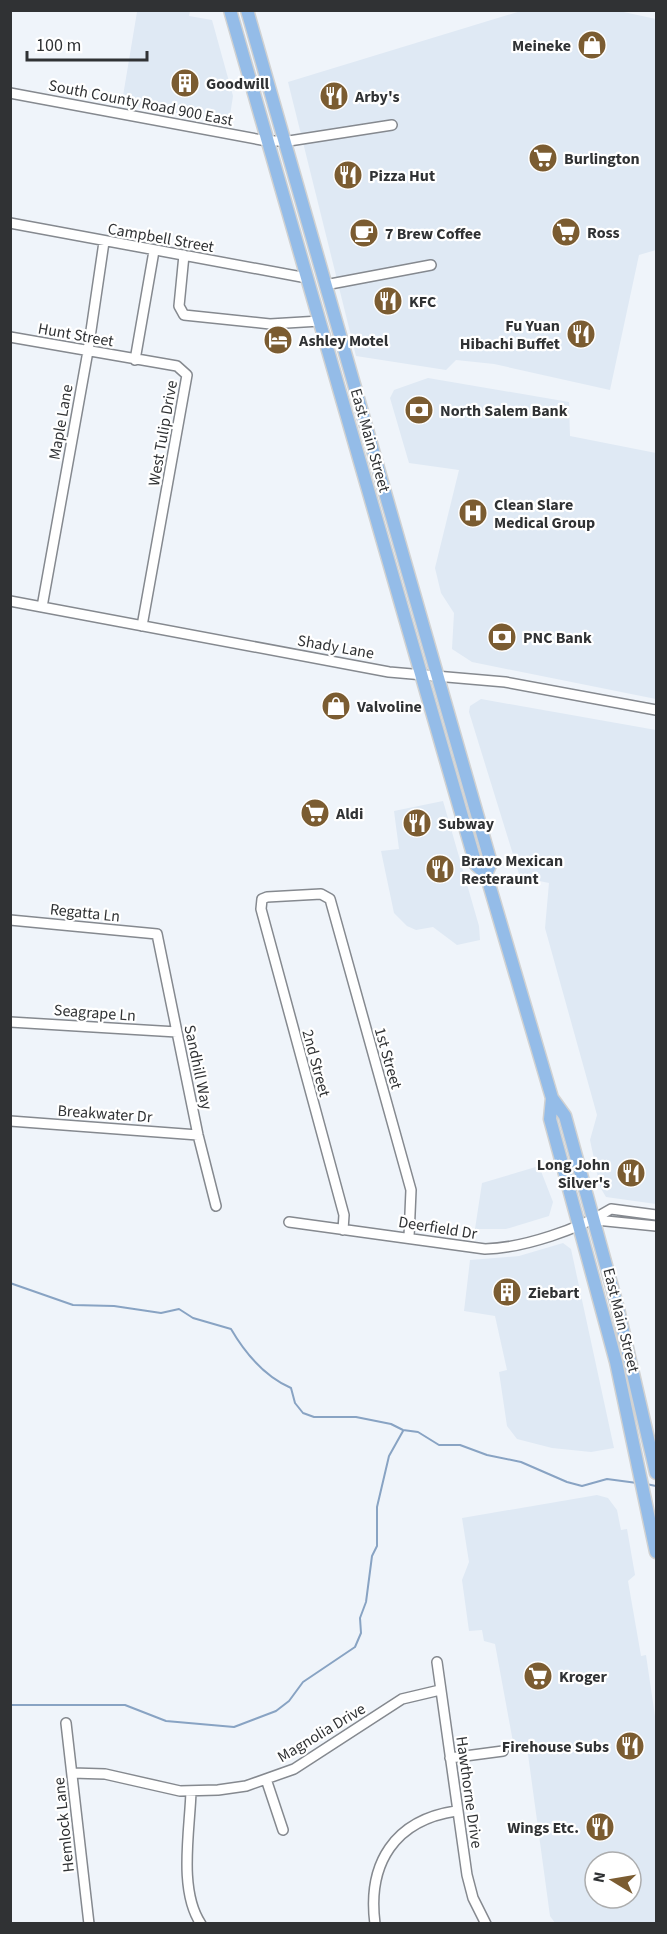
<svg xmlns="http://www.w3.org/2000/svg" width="667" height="1934" font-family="'Source Sans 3',sans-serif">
<rect width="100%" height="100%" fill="#eff4fa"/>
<path fill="#dfe9f4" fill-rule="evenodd" d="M134 11H190L189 16 212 20 233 96 229 122 130 105 125 100 123 96 137 12Z
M521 11H619L656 19V250L639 255 610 390 494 364 456 360 446 370 356 356 288 82Z
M428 378 569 402 570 436 656 453V699L472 662 452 649 454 613 441 593 435 568 459 470 409 463 390 398 394 390Z
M481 699 656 730V1204L606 1197 600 1187 590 1140 597 1115 545 928 549 883 520 877 469 712 470 706Z
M443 801 479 926 480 940 457 945 433 927 416 930 407 926 394 913 381 851 399 849 394 811Z
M539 1166 553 1202 549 1216 506 1229H475L482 1183Z
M563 1243 571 1249 614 1448 591 1452 552 1448 517 1439 507 1426 499 1372 507 1370 495 1316 464 1311 470 1260 519 1256Z
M597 1495 608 1498 617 1510 621 1530 627 1529 635 1575 628 1581 641 1656 646 1655 656 1723V1923H555L550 1916 527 1747 513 1742 495 1644 484 1641 482 1630 469 1631 462 1580 469 1562 462 1518ZM595 1862H631V1898H595Z"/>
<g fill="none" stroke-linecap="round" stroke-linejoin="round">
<path stroke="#88a3c3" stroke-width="2" d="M10 1283 73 1305 114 1306 161 1313 179 1309 193 1318 231 1329C245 1353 264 1376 291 1388L295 1403 303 1413 314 1417H356L391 1424 403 1430 418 1432 439 1445H460L487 1455 521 1462 567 1482 582 1486 607 1479 637 1483
M646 1484 656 1486
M10 1705H125L166 1721 234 1727 276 1711 289 1701 303 1682 355 1647 361 1633 360 1618 366 1602 372 1556 377 1546V1507L389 1456 403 1431"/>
<g stroke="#85898f" stroke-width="12">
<path id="minor" d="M10 93 267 141H289L392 125
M10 223 307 278
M184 255 179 306 184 315 270 324 320 321
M325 285 431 265
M10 337 177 366 187 375 142 626
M135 360 154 251
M10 601 389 672 505 682 656 710
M42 607 88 351 104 242
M10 920 157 934 198 1135 216 1206
M10 1022 177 1032
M10 1121 198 1135
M596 1220 656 1226
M289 1222 485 1249C524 1248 579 1229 611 1209L656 1215
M343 1230 344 1215 261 909 262 899 267 897 321 894 330 899 411 1190 409 1237
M437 1662 467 1875 473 1898 486 1924
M66 1723 89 1924
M450 1758 503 1751
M72 1773 105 1774 180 1791 218 1790 246 1786 294 1769 402 1699 440 1690
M266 1779 283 1830
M191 1791C190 1830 178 1890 201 1924
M375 1924C367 1863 395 1820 456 1811"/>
</g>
<g stroke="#d1d2d2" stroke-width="15">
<path id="major" d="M230 10 476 865 486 874
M247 10 491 863 486 874
M484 867 552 1098 565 1116 618 1309 656 1473
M552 1098 550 1119 616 1362 656 1552"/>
</g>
<use href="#minor" stroke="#fff" stroke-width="9"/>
<use href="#major" stroke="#94bce8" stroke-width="12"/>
</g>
<defs>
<g id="shop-disc" transform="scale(1.5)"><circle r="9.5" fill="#7b5c31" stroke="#fff"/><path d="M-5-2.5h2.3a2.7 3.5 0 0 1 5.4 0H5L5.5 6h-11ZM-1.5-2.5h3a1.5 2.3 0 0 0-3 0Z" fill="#fff"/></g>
<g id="building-disc" transform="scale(1.5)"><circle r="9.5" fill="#7b5c31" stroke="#fff"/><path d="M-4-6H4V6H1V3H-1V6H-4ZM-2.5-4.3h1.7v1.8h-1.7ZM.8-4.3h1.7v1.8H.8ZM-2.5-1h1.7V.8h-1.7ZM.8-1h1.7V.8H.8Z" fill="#fff"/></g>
<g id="restaurant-disc" transform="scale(1.5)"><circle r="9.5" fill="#7b5c31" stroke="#fff"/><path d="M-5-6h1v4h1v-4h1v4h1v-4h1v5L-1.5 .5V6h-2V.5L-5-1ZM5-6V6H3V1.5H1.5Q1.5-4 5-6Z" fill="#fff"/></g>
<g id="supermarket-disc" transform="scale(1.5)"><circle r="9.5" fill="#7b5c31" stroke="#fff"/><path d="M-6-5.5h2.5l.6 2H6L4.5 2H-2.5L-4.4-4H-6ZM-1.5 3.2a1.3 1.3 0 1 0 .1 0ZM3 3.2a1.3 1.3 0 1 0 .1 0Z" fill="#fff"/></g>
<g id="cafe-disc" transform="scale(1.5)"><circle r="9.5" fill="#7b5c31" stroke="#fff"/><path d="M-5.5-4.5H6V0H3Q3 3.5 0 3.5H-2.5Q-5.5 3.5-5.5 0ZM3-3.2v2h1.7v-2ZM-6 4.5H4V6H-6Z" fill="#fff"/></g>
<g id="hotel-disc" transform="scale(1.5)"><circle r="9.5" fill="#7b5c31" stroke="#fff"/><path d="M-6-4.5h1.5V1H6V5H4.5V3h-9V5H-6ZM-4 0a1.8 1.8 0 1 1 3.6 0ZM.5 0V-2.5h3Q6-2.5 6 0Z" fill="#fff"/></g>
<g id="bank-disc" transform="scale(1.5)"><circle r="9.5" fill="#7b5c31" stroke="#fff"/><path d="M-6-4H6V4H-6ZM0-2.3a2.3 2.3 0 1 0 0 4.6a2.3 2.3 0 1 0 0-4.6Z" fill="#fff"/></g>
<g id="hospital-disc" transform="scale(1.5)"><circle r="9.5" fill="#7b5c31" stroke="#fff"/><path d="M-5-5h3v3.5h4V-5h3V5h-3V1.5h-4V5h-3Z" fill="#fff"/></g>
</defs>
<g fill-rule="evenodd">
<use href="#shop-disc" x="592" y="45"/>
<use href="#building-disc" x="185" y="83"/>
<use href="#restaurant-disc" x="334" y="96"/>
<use href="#supermarket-disc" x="543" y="158"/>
<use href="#restaurant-disc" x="348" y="175"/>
<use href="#supermarket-disc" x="566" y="232"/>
<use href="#cafe-disc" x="364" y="233"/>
<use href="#restaurant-disc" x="388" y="301"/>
<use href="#restaurant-disc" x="581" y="334"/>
<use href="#hotel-disc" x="278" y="340"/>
<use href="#bank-disc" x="419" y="410"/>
<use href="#hospital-disc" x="473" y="513"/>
<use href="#bank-disc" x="502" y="637"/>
<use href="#shop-disc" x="336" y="706"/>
<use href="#supermarket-disc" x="315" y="813"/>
<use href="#restaurant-disc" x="417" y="823"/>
<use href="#restaurant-disc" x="440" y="869"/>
<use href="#restaurant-disc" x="631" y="1173"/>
<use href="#building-disc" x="507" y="1292"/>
<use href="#supermarket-disc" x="538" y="1676"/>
<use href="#restaurant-disc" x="630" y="1746"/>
<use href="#restaurant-disc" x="600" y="1827"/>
</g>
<g text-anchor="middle" stroke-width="4.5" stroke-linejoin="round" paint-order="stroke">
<g font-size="16" font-weight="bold" fill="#303234" stroke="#fff" text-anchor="start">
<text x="571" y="51" text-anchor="end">Meineke</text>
<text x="206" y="89">Goodwill</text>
<text x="355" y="102">Arby's</text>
<text x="564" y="164">Burlington</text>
<text x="369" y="181">Pizza Hut</text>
<text x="587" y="238">Ross</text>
<text x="385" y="239">7 Brew Coffee</text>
<text x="409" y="307">KFC</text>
<text x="560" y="331" text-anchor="end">Fu Yuan<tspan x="560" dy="18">Hibachi Buffet</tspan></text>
<text x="299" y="346">Ashley Motel</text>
<text x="440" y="416">North Salem Bank</text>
<text x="494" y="510">Clean Slare<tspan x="494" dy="18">Medical Group</tspan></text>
<text x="523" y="643">PNC Bank</text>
<text x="357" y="712">Valvoline</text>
<text x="336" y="819">Aldi</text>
<text x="438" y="829">Subway</text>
<text x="461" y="866">Bravo Mexican<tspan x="461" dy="18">Resteraunt</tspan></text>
<text x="610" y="1170" text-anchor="end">Long John<tspan x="610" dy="18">Silver's</tspan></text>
<text x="528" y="1298">Ziebart</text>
<text x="559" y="1682">Kroger</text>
<text x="609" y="1752" text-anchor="end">Firehouse Subs</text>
<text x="579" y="1833" text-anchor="end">Wings Etc.</text>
</g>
<g font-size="16" fill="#303234" stroke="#fff">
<text transform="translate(141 102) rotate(11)" y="6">South County Road 900 East</text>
<text transform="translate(161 237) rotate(10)" y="6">Campbell Street</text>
<text transform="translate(76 334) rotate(10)" y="6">Hunt Street</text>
<text transform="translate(60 422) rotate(-80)" y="6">Maple Lane</text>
<text transform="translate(162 433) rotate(-80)" y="6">West Tulip Drive</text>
<text transform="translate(371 440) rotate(74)" y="6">East Main Street</text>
<text transform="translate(336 646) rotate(10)" y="6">Shady Lane</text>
<text transform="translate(85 912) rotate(6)" y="6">Regatta Ln</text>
<text transform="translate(95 1012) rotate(4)" y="6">Seagrape Ln</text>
<text transform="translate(389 1058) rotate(74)" y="6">1st Street</text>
<text transform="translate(317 1063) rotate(75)" y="6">2nd Street</text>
<text transform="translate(199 1067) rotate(78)" y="6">Sandhill Way</text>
<text transform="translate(105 1113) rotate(4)" y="6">Breakwater Dr</text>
<text transform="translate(438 1227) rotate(9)" y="6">Deerfield Dr</text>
<text transform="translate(622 1320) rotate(76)" y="6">East Main Street</text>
<text transform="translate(321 1732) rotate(-31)" y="6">Magnolia Drive</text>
<text transform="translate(470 1792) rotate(82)" y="6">Hawthorne Drive</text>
<text transform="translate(63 1825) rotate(-96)" y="6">Hemlock Lane</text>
</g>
</g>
<rect width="667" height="1934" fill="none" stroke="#303234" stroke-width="24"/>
<g transform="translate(613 1880) rotate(281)"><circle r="28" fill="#ffffff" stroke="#acadae" stroke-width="1.5"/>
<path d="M0-4.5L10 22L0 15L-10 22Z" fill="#7b5c31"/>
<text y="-9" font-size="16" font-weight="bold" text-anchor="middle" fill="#303234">N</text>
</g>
<path d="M27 51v9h120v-9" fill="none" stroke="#303234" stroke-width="3"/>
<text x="36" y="51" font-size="18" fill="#303234" stroke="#ffffff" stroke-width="4.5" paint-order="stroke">100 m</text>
</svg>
